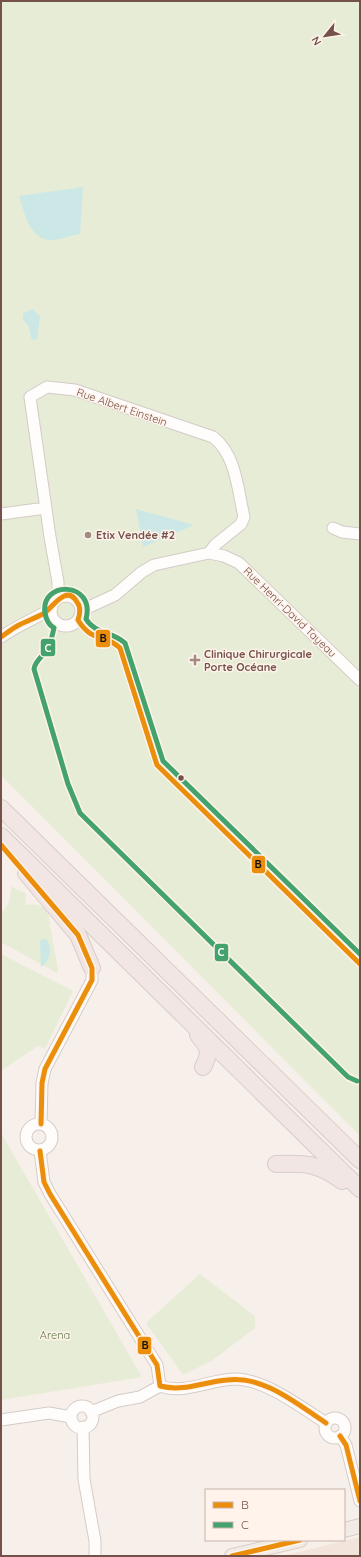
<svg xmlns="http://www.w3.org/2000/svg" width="361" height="1557" font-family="Quicksand,sans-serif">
<rect width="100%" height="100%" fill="#f7f0ea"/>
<path fill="#f2e4da" d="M360 1537V1556H283Z"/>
<path fill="#e6ecd5" d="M1 1H360V1136L1 775Z
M12 886 19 891 26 893 25 905C35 904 43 904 48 913L58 970 57 973 1 942V911H4L9 902Z
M1 954 73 991 45 1049 38 1046 2 1070Z
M1 1133 142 1377 1 1400Z
M200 1274 255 1316V1328L213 1360 183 1375 146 1323Z"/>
<path fill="#cce8e6" d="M83 187 80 234C72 235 57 241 49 240 29 238 24 211 19 196Z
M32 309 40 316 37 339 32 340 28 325 23 320V314Z
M136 509 194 525 143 547Z
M46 939C53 947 50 962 41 967L40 940Z"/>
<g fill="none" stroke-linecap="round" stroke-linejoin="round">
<g stroke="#d5cbc7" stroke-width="13">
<path id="minor" d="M1 514 46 508
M333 528 342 532 360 534
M51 611a15 15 0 1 1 30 0a15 15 0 1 1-30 0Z
M58 598V582L50 537 30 397 47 387 75 390 213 437C236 454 238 491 244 517L241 524 215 545 209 553
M80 615 89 607 115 595 142 572 154 565 209 553 224 556 239 563 360 680
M1 637C17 626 34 619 51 609
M26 1137a13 13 0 1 1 26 0a13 13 0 1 1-26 0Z
M41 1124 42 1083 45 1069 89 986 92 980V968
M40 1151 44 1182 50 1194 157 1365 160 1386
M160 1386C185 1395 210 1379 236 1379 266 1380 301 1407 326 1423
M71 1417a11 11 0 1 1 22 0a11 11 0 1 1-22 0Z
M91 1412 118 1401 140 1397 160 1386
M325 1428a10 10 0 1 1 20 0a10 10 0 1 1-20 0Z
M1 1420 49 1413 71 1417
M83 1427 84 1479 95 1541V1556
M340 1436 346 1445 360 1501"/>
</g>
<g stroke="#d8cdc9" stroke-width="16">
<path id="major" d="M344 1530 360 1526
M232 1556 300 1540"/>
</g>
<g stroke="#d8cdc9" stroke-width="18">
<path id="highway" d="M1 808 360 1160
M1 836 360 1189
M26 873 78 935 92 968
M198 1035C209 1048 211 1052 203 1067
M276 1164C305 1163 318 1163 342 1181"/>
</g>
<use href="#minor" stroke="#fefdfc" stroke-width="11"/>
<use href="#major" stroke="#f2ebe5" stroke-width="14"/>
<use href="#highway" stroke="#f1e6e4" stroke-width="16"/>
<g stroke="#fff3eb" stroke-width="8">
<path id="bus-1" d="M1 637C7 633 13 628 19 625 27 621 35 618 43 614 52 609 66 583 77 602 81 607 80 614 78 620 92 643 104 633 120 648L157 765 360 964
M1 845 78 935 92 968V980L45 1069 42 1083 41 1124
M40 1151 44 1182 50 1194 157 1365 160 1386C184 1392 203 1382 227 1380 263 1375 297 1404 326 1423
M340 1436 346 1445 360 1501
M232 1556 300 1540"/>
</g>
<g stroke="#fff3eb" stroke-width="8">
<path id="bus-2" d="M357 1081 348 1077 80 813 68 784 34 669C35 661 43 656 47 650 51 643 52 636 54 628 49 625 46 619 45 613 40 580 96 581 86 619 95 634 112 631 125 643L163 761 360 954"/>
</g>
<use href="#bus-1" stroke="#ea8e0b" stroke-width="5"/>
<use href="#bus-2" stroke="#44a36d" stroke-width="5"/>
</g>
<g fill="#a28982" stroke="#fff3eb" stroke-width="1.5">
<circle cx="88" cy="535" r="4"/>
<path d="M193 654h4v4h4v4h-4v4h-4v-4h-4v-4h4z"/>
</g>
<circle fill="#74524a" stroke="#fff3eb" stroke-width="1.5" cx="181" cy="778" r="3.5"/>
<g text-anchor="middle" stroke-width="3" stroke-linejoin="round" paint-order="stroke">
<g font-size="11" fill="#74524a" stroke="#fff3eb">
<text transform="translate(122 407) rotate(19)" y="4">Rue Albert Einstein</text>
<text transform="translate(290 612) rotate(44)" y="4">Rue Henri-David Tayeau</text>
</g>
<g font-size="11" font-weight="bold" fill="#74524a" stroke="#fff3eb" text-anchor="start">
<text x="96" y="539">Etix Vendée #2</text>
<text x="204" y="658">Clinique Chirurgicale<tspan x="204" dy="13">Porte Océane</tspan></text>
</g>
<g font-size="11" fill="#5c7942" stroke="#fff3eb">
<text x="55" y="1339">Arena</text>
</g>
</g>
<g stroke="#fff3eb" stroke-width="1.5">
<rect x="95" y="629" width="16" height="19" rx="4" fill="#ea8e0b"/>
<rect x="40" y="638" width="16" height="19" rx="4" fill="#44a36d"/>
<rect x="251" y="855" width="15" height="19" rx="4" fill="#ea8e0b"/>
<rect x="214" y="943" width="15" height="19" rx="4" fill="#44a36d"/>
<rect x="137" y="1336" width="15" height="19" rx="4" fill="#ea8e0b"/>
</g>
<g font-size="11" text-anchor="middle" font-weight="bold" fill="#fff">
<text x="48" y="652">C</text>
<text x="221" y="956">C</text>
</g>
<g font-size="11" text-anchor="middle" font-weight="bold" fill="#111">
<text x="103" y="642">B</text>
<text x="258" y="868">B</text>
<text x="145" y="1349">B</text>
</g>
<rect width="361" height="1557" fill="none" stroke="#74524a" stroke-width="4"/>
<rect x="205" y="1489" width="140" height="52" fill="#fff3eb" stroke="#c7b3ab"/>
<rect x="213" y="1502" width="20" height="6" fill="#ea8e0b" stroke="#c7b3ab"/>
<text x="241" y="1509" font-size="12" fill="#74524a">B</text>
<rect x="213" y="1522" width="20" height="6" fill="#44a36d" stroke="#c7b3ab"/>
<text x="241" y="1529" font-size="12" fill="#74524a">C</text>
<g transform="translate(325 36) rotate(240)" stroke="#fff3eb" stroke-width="3" paint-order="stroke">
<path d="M0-3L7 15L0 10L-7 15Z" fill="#74524a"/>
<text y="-6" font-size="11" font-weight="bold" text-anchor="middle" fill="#74524a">N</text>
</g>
</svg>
